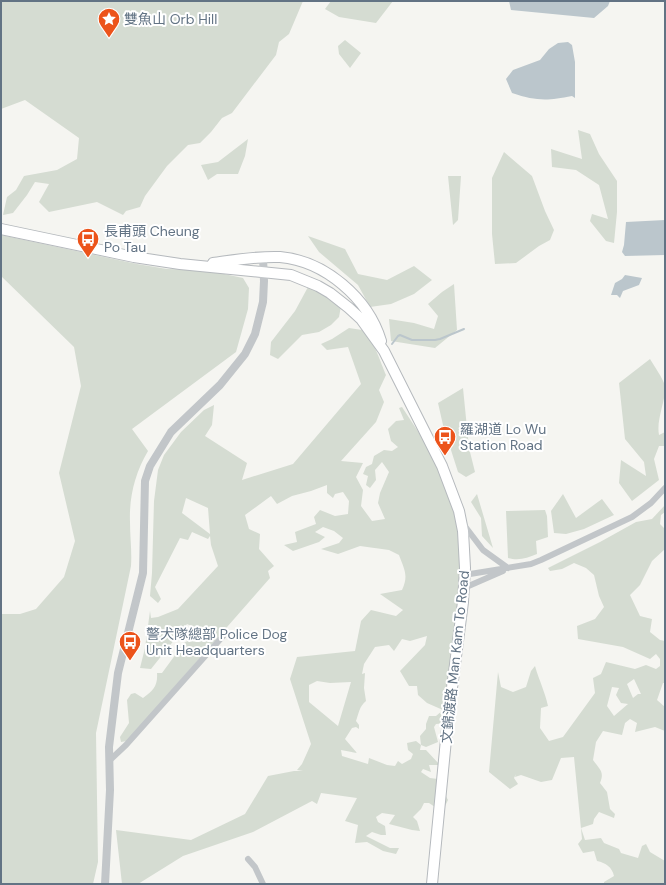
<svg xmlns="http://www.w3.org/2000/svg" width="666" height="885" font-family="'DM Sans','Noto Sans SC',sans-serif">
<rect width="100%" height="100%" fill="#f5f5f1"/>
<path fill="#d5dcd2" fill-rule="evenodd" d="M1 1H303L289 34 279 42 276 55 232 113 222 118 211 132 200 143 188 145 167 166 145 196 140 207 126 211 123 215 97 202 49 212 39 202 49 184 35 182 27 195 13 213 3 215 7 197 16 190 24 176 57 170 77 159 79 138 25 100 1 109Z
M331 1H393L376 23 339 17 325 9Z
M345 40 361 53 350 68 339 54 338 46Z
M578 130 590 134 599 154 617 181V212L614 243 606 241 590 221 592 214 608 219 599 185 576 170 552 167 551 149 582 159Z
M248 139 245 156 238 174H217L208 180 201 165 218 162Z
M504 152 532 176 545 211 554 230 550 240 539 246 516 263 495 264 492 234V178Z
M448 176H461L458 220 453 225Z
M1 235 137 264 167 269 205 270 243 278 249 288 248 309 236 352 132 429 148 451C135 473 129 497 130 522 130 537 132 551 131 566L96 733 98 862 93 884H1V614H20L36 609 64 577 75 541 59 473 81 386 74 347 1 276Z
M308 236 345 249 358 274 387 280 414 266 432 280 414 294 391 304 370 307 358 285 319 252Z
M454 284 457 330 435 348 391 341 389 319 414 323 434 329 438 316 428 304 442 292Z
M308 287 316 290 341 306 339 317 331 325 319 332 302 335 278 359 270 355 271 342 295 311Z
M349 328C353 329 358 329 362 330 372 334 381 364 386 375L379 390 384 402 376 422 341 461 363 463 356 477 363 490 361 506 372 521 385 519 378 503 380 493 389 472 382 462 375 470 376 480 370 488 366 485 368 476 363 474 366 467 372 464 374 456 384 450 392 451 398 447 391 441 388 429 396 421 404 420 399 408 402 407 421 436 439 460 463 541 447 723 436 724 434 727 438 742 426 747 421 745 420 750H426L440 765H429L431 772 423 769 421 772 430 778 438 779 440 785 448 800 445 806 435 807 429 803H424L421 809 413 817 417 821 420 831 412 830 389 824 395 815 382 813 376 817 378 822 385 826 386 835H381L372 832 366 836 390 848H399L396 854 383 851 367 842 355 843 358 825 345 821 357 798 321 793 317 804 312 801 253 832 183 856 138 884H122L116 830 191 840 245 814 268 776 294 771H303L297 770 302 764 311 744 290 679 297 657 355 651 361 621 371 610 396 616 403 610 380 594 402 590C409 575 404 569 399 555L389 550 360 546 338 554 321 549 339 543 343 538 334 531 323 527 315 532 325 537 319 542 293 551 284 545 297 542 295 532 316 524 314 517 320 510 335 516 348 514 349 501 343 492 335 494 333 498 327 493V485L311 491 292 496 277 504 271 496 245 515 249 529 260 534 259 549 274 566 268 571 270 578 127 741 121 742 120 737 129 723 127 700 131 694 135 693 143 698C153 691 158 686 157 673H162L184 643 195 637 196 628 187 624 151 669 140 668 145 648 150 611 151 618 158 617 178 609 218 566 211 545 210 536 208 539 192 532 188 540 180 538 155 587 161 599 158 603 150 596 152 573 154 501 158 470 164 455 181 432 204 410 214 405 212 425 205 436 247 463 242 480 293 464 361 384 348 347 327 350 321 344 332 339ZM186 498 208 508 210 534 182 513ZM427 636 425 645 400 671 409 686H417L418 695 427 703 443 710 436 716H429L426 724V729L420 736 421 745 416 741 407 743 408 750 413 754 411 759 402 764 398 761 395 766 387 765 369 758 368 764 342 756 341 750 357 753 345 739 352 728 356 727 359 729V725L356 721C359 713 359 707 366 701L364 688 365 673 362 674 364 664 375 647 389 645 394 651 402 639 410 641ZM317 681 330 683 351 682 338 726 309 702V685Z
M650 359C654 366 663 378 665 386 666 401 656 419 659 435L665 432V446H659L654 459 659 480 632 501 619 483 621 460 646 476 644 462 625 439 619 383Z
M463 388 469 448 475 472 466 477 458 472 443 425 438 403Z
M477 494 493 548 482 536 481 518 471 502Z
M563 494 576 518 602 499 614 515 584 529 566 534 554 533 551 511Z
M665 505V512L661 515 660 524 665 529V549L652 561 640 585 630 595 640 616 652 619 650 632 660 640 665 641V683H663L657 700 665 707V731L655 727 635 732 637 723 630 719 625 723 622 735 603 731 596 742 593 760C599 769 605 771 600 783L607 792 610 809 615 814 614 818 599 812 594 819 593 824 581 828 585 840 601 838 604 843 619 849 621 853 638 858 642 846 646 844 650 852 665 861V884H604V882L614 876C612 867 606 863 597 861L594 851 583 853 578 844 582 839 574 757 561 758 552 780 541 782 521 775 515 777 516 774 514 778 518 784 510 789 489 772 498 672 501 687 513 692 526 687 531 671 535 666C539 680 545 692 548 706L541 708 540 728 549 741 563 737 595 693 593 678 601 674 606 662 635 669 646 665 656 669 660 666V659L656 654 650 659 623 647 578 639 577 626 595 619 604 607 599 596 594 575 586 568 574 563 562 569 550 571 548 568 600 542 636 522 652 519ZM634 679 641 694H638L633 698 627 684ZM612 687 619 688 616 695 621 703 628 704 614 716 607 706Z
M545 510 547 516 548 537 536 541 537 554C527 558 519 561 508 558L506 511Z"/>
<path fill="#bbc6cc" d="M509 1H610L608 6 594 18 511 10Z
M568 42 572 45 575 62V98L572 96C547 101 536 101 512 93L506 79 513 70 540 60 549 49 558 43Z
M665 220V255L625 256 622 252 624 245 626 222Z
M625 275 642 278 639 285 623 291 620 298 617 295H611L615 283 622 279Z"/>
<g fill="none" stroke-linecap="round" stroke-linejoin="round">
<path stroke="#bbc6cc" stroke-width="2" d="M392 344 398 336 400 335 412 340H435L440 339 464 329"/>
<g stroke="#b5b9bd" stroke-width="12">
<path id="primary" d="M1 229 134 257 180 264 291 275 318 286 330 293 349 308 361 319 384 351 442 466 459 511 463 531 465 568 463 602 448 719 432 884
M213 263C235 260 257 256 280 257 325 261 368 298 381 341"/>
</g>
<path stroke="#c2c6c9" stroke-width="6" d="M464 525 483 550 508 568
M464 575 531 564 541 560 632 517 651 503 665 488
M464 588 503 571
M110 760 126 745 224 635
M248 859 255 867 263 884"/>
<path stroke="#c2c6c9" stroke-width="8" d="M105 884 110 790 109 747 118 673 143 573 145 481 150 466 171 432 220 385 245 354 255 334 263 302 264 281 263 258"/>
<use href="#primary" stroke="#fff" stroke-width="10"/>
</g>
<defs>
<g id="sight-pin" transform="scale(1.15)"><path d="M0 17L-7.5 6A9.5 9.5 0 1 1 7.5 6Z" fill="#ec531a" stroke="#fff"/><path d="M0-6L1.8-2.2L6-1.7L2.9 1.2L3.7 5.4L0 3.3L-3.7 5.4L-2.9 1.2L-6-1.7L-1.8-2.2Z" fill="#fff"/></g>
<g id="bus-pin" transform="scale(1.15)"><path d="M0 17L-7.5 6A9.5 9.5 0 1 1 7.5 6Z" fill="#ec531a" stroke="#fff"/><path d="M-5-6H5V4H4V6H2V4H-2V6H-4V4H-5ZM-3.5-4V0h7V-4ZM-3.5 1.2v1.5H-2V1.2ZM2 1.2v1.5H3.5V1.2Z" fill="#fff"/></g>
</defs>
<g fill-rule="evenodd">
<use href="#sight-pin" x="109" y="19"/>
<use href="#bus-pin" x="88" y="239"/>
<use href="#bus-pin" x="445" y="437"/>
<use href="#bus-pin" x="130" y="642"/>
</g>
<g text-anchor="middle" stroke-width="4" stroke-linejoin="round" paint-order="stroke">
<g font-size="14" fill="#627384" stroke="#fff" text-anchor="start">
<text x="124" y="24">雙魚山 Orb Hill</text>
<text x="104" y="236">長甫頭 Cheung<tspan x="104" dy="16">Po Tau</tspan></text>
<text x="460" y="434">羅湖道 Lo Wu<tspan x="460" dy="16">Station Road</tspan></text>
<text x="146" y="639">警犬隊總部 Police Dog<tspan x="146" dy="16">Unit Headquarters</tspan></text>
</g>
<g font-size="14" fill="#627384" stroke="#fff">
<text transform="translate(455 657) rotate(-84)" y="5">文錦渡路 Man Kam To Road</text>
</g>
</g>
<rect width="666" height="885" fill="none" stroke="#627384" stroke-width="4"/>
</svg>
